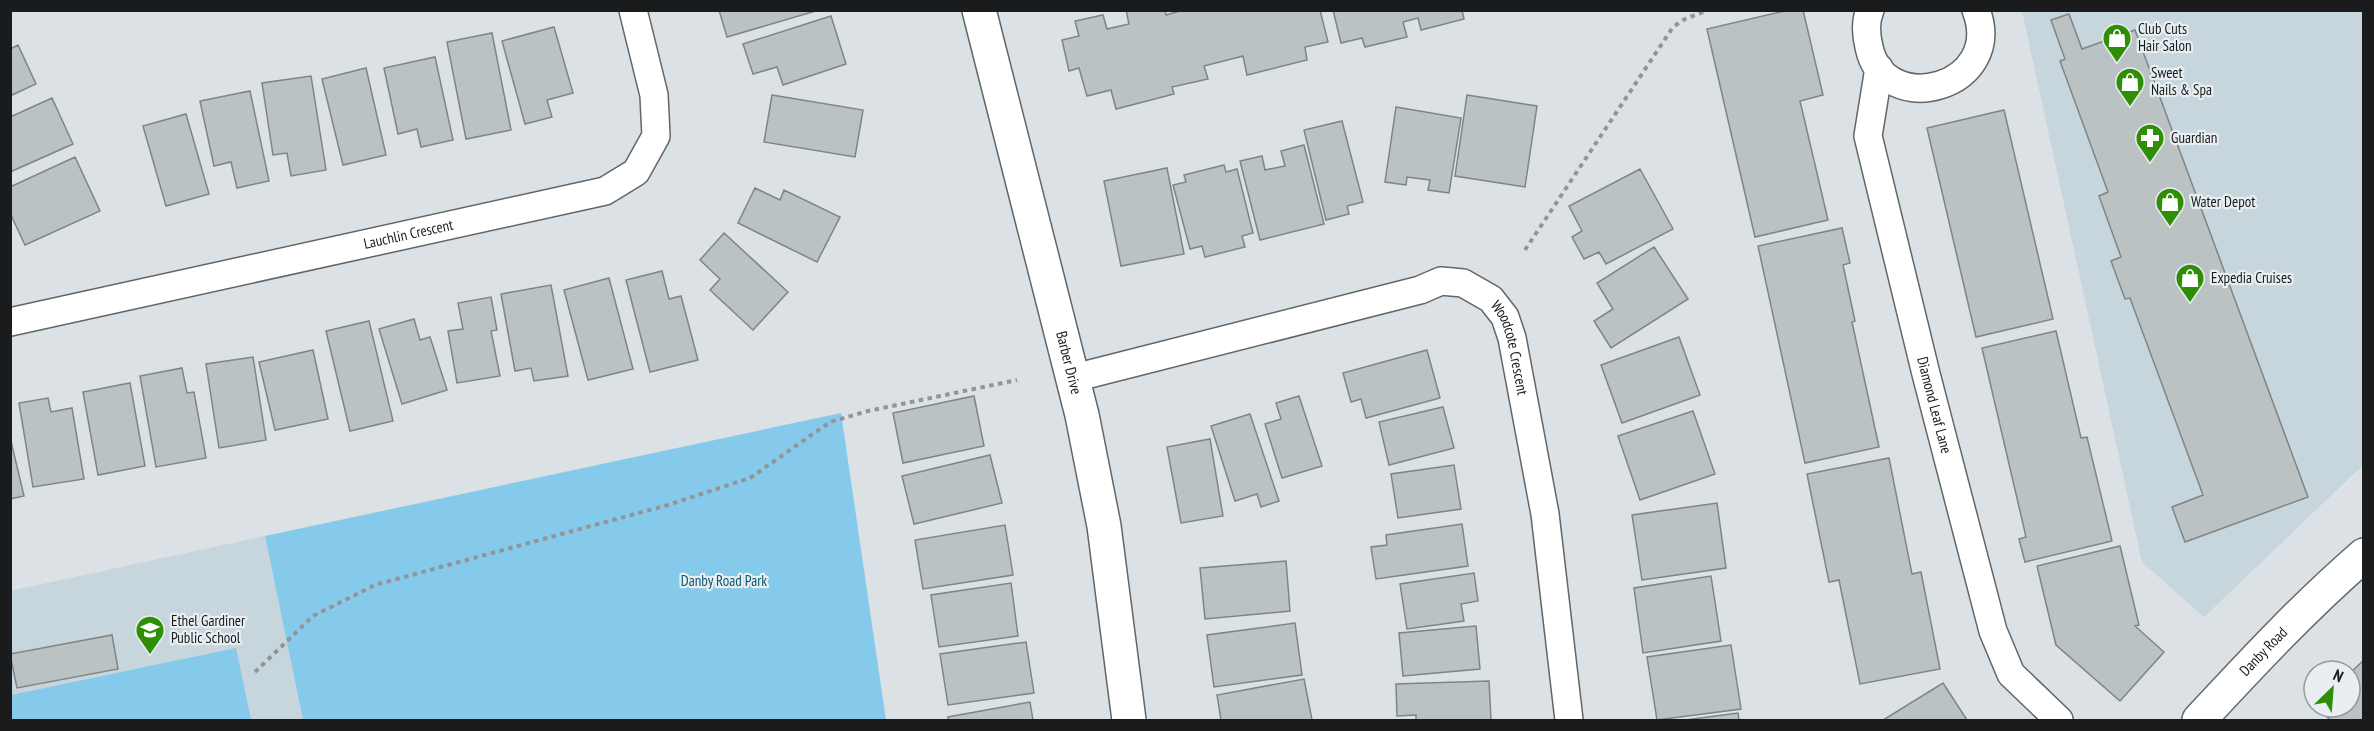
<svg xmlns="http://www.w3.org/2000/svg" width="2374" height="731" font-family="'PT Sans Narrow',sans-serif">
<rect width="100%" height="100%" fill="#dbe1e4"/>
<path fill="#c7d5dc" d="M2022 11H2363V465L2204 617 2142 562Z
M265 536 303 720H11L10 591Z"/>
<path fill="#86caeb" d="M841 413 886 720H303L265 536Z
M236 648 251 720H11V695Z"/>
<path fill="#bbc2c3" stroke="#7e8586" stroke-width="1.5" d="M719 10H819L727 37Z
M1126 10H1165L1166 15 1183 10H1320L1328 42 1305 47 1307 60 1247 75 1243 56 1204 66 1208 79 1172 87 1174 94 1116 109 1111 90 1087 96 1079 68 1069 71 1062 40 1079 36 1075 21 1103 15 1107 29 1129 24Z
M1333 10H1462L1464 19 1421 30 1418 18 1403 22 1407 37 1365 47 1362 38 1341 43Z
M1789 10H1803L1823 95 1800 101 1828 220 1755 237 1707 29Z
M2069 14 2082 49 2135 30 2308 497 2185 542 2172 507 2203 495 2130 298 2125 299 2111 261 2121 257 2099 196 2108 192 2060 61 2065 59 2051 20Z
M831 16 846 64 783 85 777 67 753 74 743 44Z
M554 27 573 93 547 100 552 117 525 124 502 41Z
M492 33 511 130 466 139 447 42Z
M18 45 36 84 10 96V49Z
M435 57 453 140 421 147 417 129 398 134 384 68Z
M366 68 386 155 343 165 322 79Z
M311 76 326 170 291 176 287 153 273 155 262 83Z
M250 91 269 181 237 188 231 162 214 166 200 101Z
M772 95 863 110 855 157 764 142Z
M1467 95 1537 106 1525 187 1455 176Z
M52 98 73 144 10 172V117Z
M1396 107 1461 118 1449 193 1428 190 1430 180 1407 177 1406 185 1385 182Z
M2004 110 2053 319 1976 337 1927 128Z
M186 114 209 194 166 206 143 126Z
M1342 121 1363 202 1347 206 1349 214 1326 220 1304 130Z
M1304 145 1324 224 1260 240 1240 161 1262 156 1265 170 1285 166 1281 151Z
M75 157 100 211 25 245 10 213V187Z
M1224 165 1226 172 1237 169 1253 233 1242 236 1245 247 1205 257 1202 246 1190 249 1173 185 1186 182 1184 175Z
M1167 168 1184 254 1121 266 1104 181Z
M1640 169 1673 229 1606 264 1599 252 1584 259 1572 237 1582 231 1569 206Z
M755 188 780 200 784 190 840 217 817 262 738 223Z
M1842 228 1850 263 1843 265 1855 321 1852 322 1879 447 1805 463 1758 246Z
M724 233 788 292 753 330 710 290 720 279 700 260Z
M1654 247 1688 299 1611 348 1594 321 1613 309 1597 283Z
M662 271 669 299 681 296 698 360 650 372 626 280Z
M609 278 633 369 588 380 564 290Z
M551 285 568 376 534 381 531 368 515 371 501 294Z
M491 297 497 330 491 331 500 376 457 383 448 331 463 329 458 303Z
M414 319 420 340 430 337 447 390 402 404 379 329Z
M369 321 393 421 350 431 326 331Z
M2056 331 2081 438 2087 437 2112 541 2025 562 2019 539 2026 537 1982 348Z
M1679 337 1700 395 1622 423 1601 365Z
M313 350 328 419 275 430 259 362Z
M1427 350 1440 398 1366 418 1361 399 1351 402 1343 373Z
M253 357 266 440 219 448 206 364Z
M182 368 187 393 194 392 206 458 156 467 140 376Z
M130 383 145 466 98 475 83 392Z
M974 396 984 446 903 463 893 413Z
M1299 396 1322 466 1282 478 1265 424 1281 419 1276 403Z
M48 398 51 412 72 408 84 479 33 487 19 403Z
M1443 407 1454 448 1389 465 1379 422Z
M1693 411 1715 474 1640 500 1618 436Z
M1250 414 1279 501 1261 507 1257 494 1235 501 1211 426Z
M10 437 24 496 10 499Z
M1210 439 1223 516 1181 523 1167 447Z
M990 455 1002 503 914 524 902 476Z
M1889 458 1912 574 1921 572 1940 669 1860 684 1839 580 1829 582 1807 474Z
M1454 465 1461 509 1398 518 1391 474Z
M1717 503 1726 568 1642 580 1632 515Z
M1462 524 1468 566 1376 579 1371 547 1387 545 1386 535Z
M1005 525 1013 575 923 589 915 540Z
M2120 546 2139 625 2135 626 2164 652 2120 701 2056 645 2037 566Z
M1286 561 1290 611 1205 619 1200 568Z
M1474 573 1478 601 1461 604 1464 621 1407 629 1400 584Z
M1711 576 1721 641 1643 653 1634 588Z
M1011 583 1018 636 939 647 931 595Z
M1295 623 1302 675 1214 687 1207 635Z
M1476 626 1480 669 1403 676 1399 633Z
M112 635 118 669 17 688 10 654Z
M1026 642 1034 693 948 705 940 654Z
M1731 645 1741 709 1657 720 1647 657Z
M2363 661 2364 720H2330L2318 707H2350V673Z
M1304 679 1312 720H1221L1217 695Z
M1489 681 1491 720H1416V715L1397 716 1396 684Z
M1943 683 1967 720H1883Z
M1030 702 1033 720H948V717Z
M1738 713 1739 720H1685Z"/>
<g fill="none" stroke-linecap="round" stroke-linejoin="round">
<g stroke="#616669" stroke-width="30">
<g id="street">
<path d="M1870 10C1865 22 1866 35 1869 47 1884 120 2006 88 1976 10"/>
<path id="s1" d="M1879 68 1868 136 1926 374 1993 631 2011 674 2059 720"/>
<path id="s2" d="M10 322 605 191 636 172 656 136 654 95 633 10"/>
<path id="s3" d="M1074 378 1420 290 1441 281 1463 283 1491 299 1505 317 1512 338 1545 514 1569 720"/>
</g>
</g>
<g stroke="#616669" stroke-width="36">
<g id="secondary">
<path id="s4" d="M979 10 1082 415 1104 526 1129 720"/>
<path id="s5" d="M2199 720C2252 663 2305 606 2364 555"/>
</g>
</g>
<path stroke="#909597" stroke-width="4" stroke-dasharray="4.5 4.5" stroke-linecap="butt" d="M1525 250 1673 27 1685 19 1708 10
M255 672 313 616 375 585 668 505 750 478 830 422 868 411 1017 380"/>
<use href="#street" stroke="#fff" stroke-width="27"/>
<use href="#secondary" stroke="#fff" stroke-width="33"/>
</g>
<defs>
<g id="shop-pin" transform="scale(1.5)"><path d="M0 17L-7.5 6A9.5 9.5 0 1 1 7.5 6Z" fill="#2e8f06" stroke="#e8eef1"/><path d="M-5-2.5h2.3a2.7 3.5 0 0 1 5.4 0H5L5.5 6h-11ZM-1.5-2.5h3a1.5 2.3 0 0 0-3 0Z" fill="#fff"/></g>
<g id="pharmacy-pin" transform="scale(1.5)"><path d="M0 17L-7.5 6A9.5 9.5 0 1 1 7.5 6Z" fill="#2e8f06" stroke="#e8eef1"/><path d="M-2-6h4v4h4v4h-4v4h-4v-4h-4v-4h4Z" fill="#fff"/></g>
<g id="school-pin" transform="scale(1.5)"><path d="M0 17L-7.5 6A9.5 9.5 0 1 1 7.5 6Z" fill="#2e8f06" stroke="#e8eef1"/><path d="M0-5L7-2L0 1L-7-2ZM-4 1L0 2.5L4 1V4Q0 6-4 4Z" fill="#fff"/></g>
</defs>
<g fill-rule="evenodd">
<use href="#shop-pin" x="2117" y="38"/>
<use href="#shop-pin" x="2130" y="82"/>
<use href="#pharmacy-pin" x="2150" y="138"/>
<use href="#shop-pin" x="2170" y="202"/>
<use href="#shop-pin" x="2190" y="278"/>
<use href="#school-pin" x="150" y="630"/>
</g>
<g text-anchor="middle" stroke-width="4.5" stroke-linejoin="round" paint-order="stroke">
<g font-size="15" fill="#191b1c" stroke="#e8eef1" text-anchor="start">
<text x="2138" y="34">Club Cuts<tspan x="2138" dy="17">Hair Salon</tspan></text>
<text x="2151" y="78">Sweet<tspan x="2151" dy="17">Nails &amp; Spa</tspan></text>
<text x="2171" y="143">Guardian</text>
<text x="2191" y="207">Water Depot</text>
<text x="2211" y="283">Expedia Cruises</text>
<text x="171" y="626">Ethel Gardiner<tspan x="171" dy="17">Public School</tspan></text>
</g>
<g font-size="15" fill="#191b1c" stroke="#e8eef1">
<text dy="5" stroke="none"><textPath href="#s2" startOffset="408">Lauchlin Crescent</textPath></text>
<text dy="5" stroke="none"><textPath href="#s3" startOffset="488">Woodcote Crescent</textPath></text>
<text dy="5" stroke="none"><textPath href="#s4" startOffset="364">Barber Drive</textPath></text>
<text dy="5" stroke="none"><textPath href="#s1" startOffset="346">Diamond Leaf Lane</textPath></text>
<text dy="5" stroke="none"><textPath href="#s5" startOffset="94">Danby Road</textPath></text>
</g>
<g font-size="15" fill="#09536f" stroke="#e8eef1">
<text x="724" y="586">Danby Road Park</text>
</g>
</g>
<rect width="2374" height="731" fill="none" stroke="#191b1c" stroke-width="24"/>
<g transform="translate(2332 689) rotate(25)"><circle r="28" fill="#e8eef1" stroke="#959a9c" stroke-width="1.5"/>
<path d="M0-4.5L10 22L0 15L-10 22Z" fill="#2e8f06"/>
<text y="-9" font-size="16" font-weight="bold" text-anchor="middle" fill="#191b1c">N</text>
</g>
</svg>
